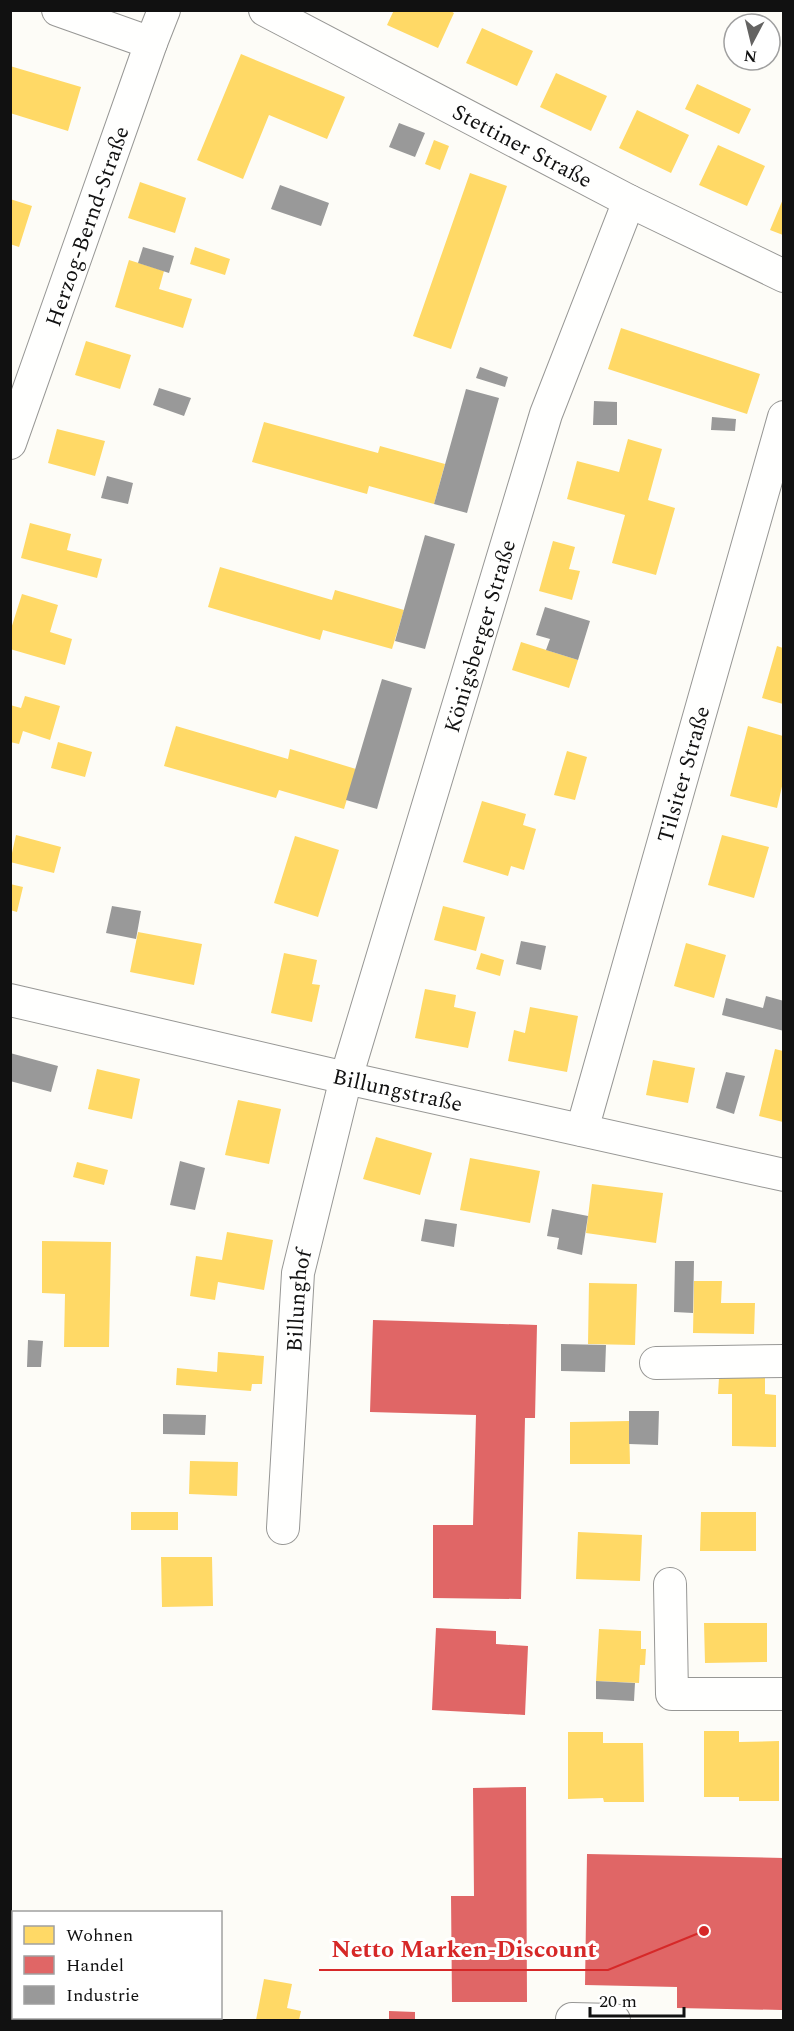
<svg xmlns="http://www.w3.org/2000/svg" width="794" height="2031" font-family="Spectral,serif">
<rect width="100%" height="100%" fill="#fdfcf7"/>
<path fill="#ffd966" d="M394 10H449L454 13 438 48 387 25Z
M482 28 533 51 517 86 466 63Z
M241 54 345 97 327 139 269 115 243 179 197 160Z
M10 66 81 87 68 131 10 113Z
M556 73 607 96 591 131 540 107Z
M697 84 751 109 739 134 685 109Z
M637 110 689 135 671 173 619 148Z
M434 140 449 146 440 170 425 164Z
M718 145 765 166 747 206 699 185Z
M470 173 507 186 451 349 413 336Z
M140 182 186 198 175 233 128 218Z
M10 199 32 206 19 247 10 244Z
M783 199V235L770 230Z
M195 247 230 259 225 275 190 264Z
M129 260 164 271 159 289 192 299 183 328 115 307Z
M621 328 760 374 747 414 608 369Z
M86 341 131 355 120 389 75 375Z
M264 422 378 453 380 446 445 464 434 504 369 486 367 494 252 462Z
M57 429 105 441 95 476 48 463Z
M628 439 662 449 648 500 675 508 656 575 612 563 625 515 567 499 577 461 619 472Z
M30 523 71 534 67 550 102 559 97 578 21 558Z
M553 541 575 547 569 569 580 571 572 600 539 591Z
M220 567 332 600 335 590 404 610 392 649 323 630 320 640 208 607Z
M22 594 58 605 50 632 72 639 65 665 10 649V632Z
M521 642 578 660 569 688 512 670Z
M777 646 783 648V704L762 698Z
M25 696 60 706 50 740 23 731 19 744 10 742V705L21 708Z
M176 726 288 759 290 749 356 769 344 809 279 790 276 798 164 766Z
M748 726 783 736V782L777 808 730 796Z
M58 742 92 752 85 777 51 768Z
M567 751 587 757 575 800 554 795Z
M482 801 526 814 523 825 536 829 524 870 511 866 508 876 463 862Z
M16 835 61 847 54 873 10 862Z
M722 835 769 847 754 898 708 885Z
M295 836 339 850 318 917 274 903Z
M10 884 23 887 17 912 10 910Z
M443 906 485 917 476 951 434 940Z
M138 932 202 944 194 985 130 972Z
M686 943 726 955 714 998 674 986Z
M284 953 317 960 312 984 320 985 312 1022 271 1013Z
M481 953 504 960 500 976 476 969Z
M425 989 456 995 454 1007 476 1012 468 1048 415 1038Z
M530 1007 578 1016 567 1072 508 1061 514 1030 525 1033Z
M775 1049 783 1051V1122L759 1116Z
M653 1060 695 1068 688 1103 646 1095Z
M97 1069 140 1079 132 1119 88 1109Z
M238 1100 281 1109 269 1164 225 1155Z
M376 1137 432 1153 420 1195 363 1179Z
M470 1158 540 1171 530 1223 460 1210Z
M77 1162 108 1170 104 1185 73 1177Z
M592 1184 663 1193 656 1243 586 1233Z
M227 1232 273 1240 264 1290 218 1282 215 1300 190 1296 196 1256 222 1260Z
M42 1241 111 1242 109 1347H64L65 1294 42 1293Z
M694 1281H722L721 1303H755L754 1334 693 1333Z
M589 1283 637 1284 635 1345 588 1344Z
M218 1352 264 1356 262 1384H252L251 1391 176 1385 177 1368 217 1372Z
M719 1378H765V1394L776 1395V1447L732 1446V1394H718Z
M629 1421 630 1464H570V1422Z
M190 1461 238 1462 237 1496 189 1494Z
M131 1512H178V1530H131Z
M701 1512H756V1551H700Z
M578 1532 642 1535 640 1581 576 1579Z
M161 1557H212L213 1606 162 1607Z
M704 1623H767V1662L705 1663Z
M599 1629 641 1631V1649H646L645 1665H640L639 1683 596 1681Z
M704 1731H739V1742L779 1741V1801H739V1797H704Z
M568 1732H603V1743H643L644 1802H604L603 1798 568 1799Z
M264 1979 292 1984 287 2008 301 2011 299 2020H256Z
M151 2018H203L202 2020H150Z"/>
<path fill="#e06666" d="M373 1320 537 1325 535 1418H525L521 1599 433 1598V1525H473L476 1415 370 1412Z
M436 1628 496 1631V1644L528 1646 525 1715 432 1710Z
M526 1787 527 2002H452L451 1896H474L473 1788Z
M587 1854 784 1858 782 2010 677 2008V1987L585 1985Z
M389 2011 415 2012V2020H389Z"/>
<path fill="#999" d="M399 123 425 133 415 157 389 147Z
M280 185 329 203 321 226 271 209Z
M143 247 174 256 169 273 138 263Z
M480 367 508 377 505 387 476 378Z
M159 388 191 398 184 416 153 405Z
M466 389 499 398 467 513 434 504Z
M594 401 617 402V425H593Z
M712 417 736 419 735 431 711 430Z
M107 476 133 483 128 504 101 498Z
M425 535 455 544 425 649 395 641Z
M545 607 590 621 578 660 546 650 550 639 536 635Z
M382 679 412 688 377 809 346 800Z
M112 906 141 911 136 939 106 933Z
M521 941 546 946 541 970 516 964Z
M766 996 784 1001V1031L722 1015 726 998 763 1008Z
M10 1053 58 1066 51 1092 10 1081Z
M726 1072 745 1076 734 1114 716 1108Z
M180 1161 205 1168 195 1210 170 1205Z
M552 1209 588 1216 582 1255 557 1249 559 1238 547 1236Z
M425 1219 457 1224 454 1247 421 1241Z
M675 1261H694L693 1313 674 1312Z
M28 1340 43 1341 41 1367H27Z
M561 1344 606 1345 605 1372 561 1371Z
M629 1411H659L658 1445 629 1444Z
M163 1414 206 1415 205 1435 163 1434Z
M596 1681 635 1683 634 1701 596 1699Z"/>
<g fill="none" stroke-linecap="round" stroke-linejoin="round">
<g stroke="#979795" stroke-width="34">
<g id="minor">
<path d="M58 10 151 43"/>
<path id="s1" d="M265 10 629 201 784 276"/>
<path id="s2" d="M10 443 151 43 164 10"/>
<path id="s3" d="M10 1000 346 1078 784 1175"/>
<path id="s4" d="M582 1130 784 417"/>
<path d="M656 1363 784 1361"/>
<path id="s5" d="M283 1528 298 1273 346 1078 546 414 629 201"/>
<path d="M670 1584 672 1694H784"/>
<path d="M572 2020V2019L614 2020"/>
</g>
</g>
<use href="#minor" stroke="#fffffe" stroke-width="32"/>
</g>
<g text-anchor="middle" stroke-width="6" stroke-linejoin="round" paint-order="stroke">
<g font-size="22" fill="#111" stroke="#fff">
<text dy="8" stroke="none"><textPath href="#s1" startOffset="291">Stettiner Straße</textPath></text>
<text dy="8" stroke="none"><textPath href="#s2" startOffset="230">Herzog-Bernd-Straße</textPath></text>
<text dy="8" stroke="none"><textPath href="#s5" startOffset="918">Königsberger Straße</textPath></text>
<text dy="8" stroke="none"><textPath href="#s4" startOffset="370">Tilsiter Straße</textPath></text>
<text dy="8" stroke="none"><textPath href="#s3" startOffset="398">Billungstraße</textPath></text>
<text dy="8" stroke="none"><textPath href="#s5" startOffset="228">Billunghof</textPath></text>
</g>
</g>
<path fill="none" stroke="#d62828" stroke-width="2" d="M704 1931L608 1970H319"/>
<circle fill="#d62828" stroke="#fff" stroke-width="2" cx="704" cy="1931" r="6"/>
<g font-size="24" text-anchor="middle" font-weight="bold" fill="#d62828" stroke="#fff" stroke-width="6" stroke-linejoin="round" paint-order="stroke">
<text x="464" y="1957">Netto Marken-Discount</text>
</g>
<rect width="794" height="2031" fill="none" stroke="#111111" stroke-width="24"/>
<rect x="12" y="1911" width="210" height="108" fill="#ffffff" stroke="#a0a0a0" stroke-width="1.5"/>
<rect x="24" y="1926" width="30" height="18" fill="#ffd966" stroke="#a0a0a0" stroke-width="1.5"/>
<text x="66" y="1941" font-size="18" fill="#111111">Wohnen</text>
<rect x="24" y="1956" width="30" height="18" fill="#e06666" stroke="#a0a0a0" stroke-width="1.5"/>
<text x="66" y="1971" font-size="18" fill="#111111">Handel</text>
<rect x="24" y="1986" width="30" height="18" fill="#999999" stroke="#a0a0a0" stroke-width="1.5"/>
<text x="66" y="2001" font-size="18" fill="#111111">Industrie</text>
<g transform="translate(752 42) rotate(187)"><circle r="28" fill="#ffffff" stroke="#a0a0a0" stroke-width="1.5"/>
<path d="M0-4.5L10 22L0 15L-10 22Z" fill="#646362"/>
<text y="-9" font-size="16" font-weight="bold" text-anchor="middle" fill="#111111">N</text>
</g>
<path d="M590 2007v9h94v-9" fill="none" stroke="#111111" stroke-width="3"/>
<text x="599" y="2007" font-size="18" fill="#111111" stroke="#ffffff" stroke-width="4.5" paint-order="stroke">20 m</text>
</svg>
